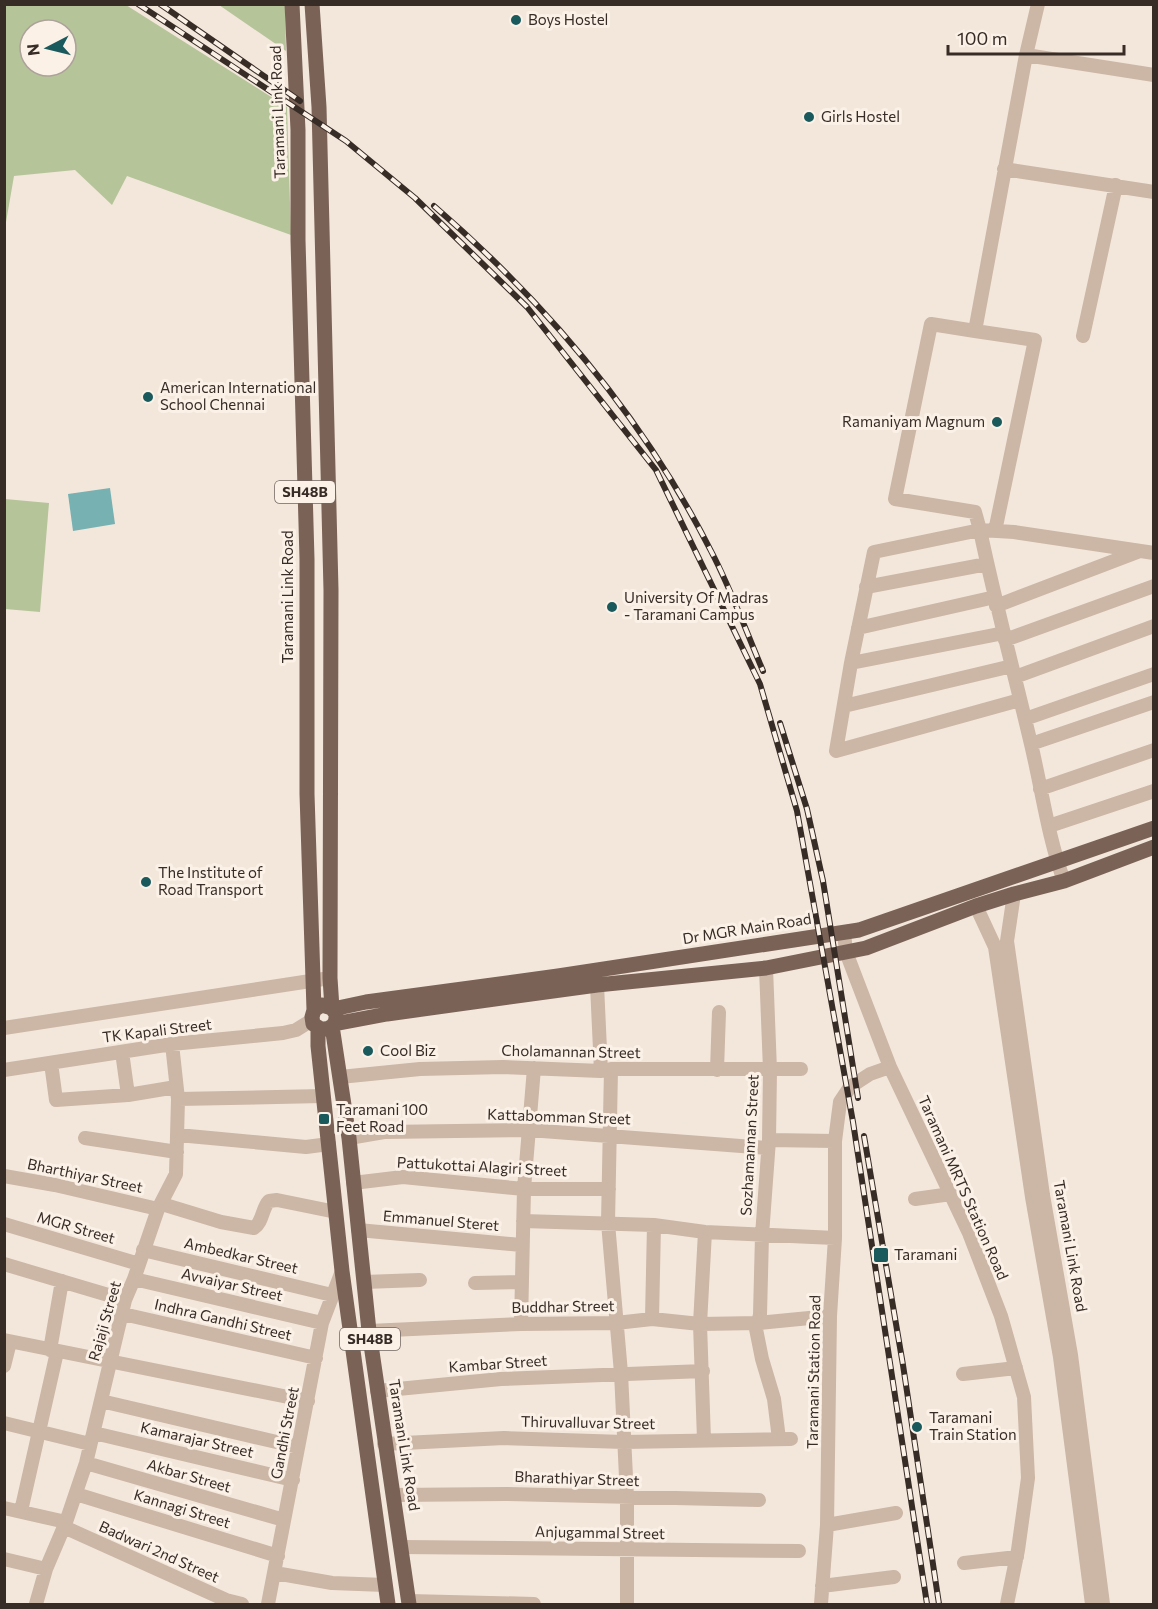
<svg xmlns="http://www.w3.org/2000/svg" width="1158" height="1609" font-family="Commissioner,sans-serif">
<rect width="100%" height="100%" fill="#f3e7db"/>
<path fill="#b6c49a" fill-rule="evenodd" d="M5 5H126L287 107 291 235 127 176 112 205 75 170 14 176 5 228ZM30 30H66V66H30Z
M219 5H285L286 51Z
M5 499 49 503 40 612 5 609Z"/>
<path fill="#78b1b2" d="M110 488 115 524 73 531 68 494Z"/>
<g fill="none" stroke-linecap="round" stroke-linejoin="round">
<path stroke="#ccb6a6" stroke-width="14" d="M1026 55 1154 75
M1004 169 1154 192
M975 331 1035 340 995 531
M1083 336 1116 185
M866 587 987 564
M996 606 1140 551
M858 628 995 597
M1005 640 1154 586
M851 663 1004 633
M1015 677 1154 626
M1020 700 836 751 851 663 874 552 980 530 975 512 895 499 931 324 975 331 1026 55 1038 4
M844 706 1012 666
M1025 719 1154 674
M1031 744 1154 702
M1040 789 1154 750
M1049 826 1154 791
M1064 881C1048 837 1042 790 1031 744 1014 672 995 602 980 530L1014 532 1154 553
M1014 894 1007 941 1043 1195 1071 1355 1103 1604
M976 906 995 947 1032 1197 1060 1357 1092 1604
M844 933 846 952 890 1067 969 1233 1001 1316 1024 1397 1028 1478 1018 1550 1007 1604
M766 968 770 1070 769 1140 762 1235 760 1315 756 1329 762 1359 774 1399 779 1439
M597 985 601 1071
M4 1028 330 978
M122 1052 128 1095
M51 1063 56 1100 128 1095 176 1087
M611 1069 608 1223 621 1373 627 1498V1604
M4 1070 172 1044 283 1033 296 1030 312 1020
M717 1070 719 1012
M340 1077 420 1069 503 1067 601 1071 611 1069H801
M178 1099 323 1096
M178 1135 306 1147 329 1144
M85 1138 177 1152
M349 1138 384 1132 529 1130 768 1148
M769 1140 835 1141
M4 1176 55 1185 158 1209
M353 1183 403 1177 524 1189H609
M915 1199 951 1194
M162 1204 221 1222 254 1228C263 1222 262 1208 269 1201L277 1200 336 1212
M523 1221 654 1225 705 1232 835 1238
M4 1224 139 1264
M358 1230 521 1245
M143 1250 332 1295
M4 1264 125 1300
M134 1279 322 1323
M364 1282 420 1280
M475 1283 521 1282
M123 1314 316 1358
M652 1319 654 1225
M521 1324 524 1189 534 1068
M369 1331 521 1324 616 1323 652 1319 700 1324 758 1323 830 1316
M4 1340 308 1401
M50 1350 62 1281
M4 1366 10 1342
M963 1374 1016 1368
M377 1391 501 1379 703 1371
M101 1401 298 1447
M4 1423 90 1444
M94 1433 293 1480
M704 1440 700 1324 705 1232
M384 1444 504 1438 624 1442 791 1439
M86 1463 284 1520
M76 1494 278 1556
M394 1495 506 1494 759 1500
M4 1508 66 1522
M21 1511 57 1352
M827 1525 896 1513
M64 1527 226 1600 242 1604
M401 1547 799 1551
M4 1559 46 1569
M964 1563 1017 1557
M275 1573 332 1583 385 1585
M822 1586 894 1577
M409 1601 534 1604
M36 1604 46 1569 66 1522 86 1463 125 1300 134 1279 158 1209 176 1174 178 1099 172 1044
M268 1604 322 1323 342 1271
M821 1604 827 1525 830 1316 835 1238V1141L840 1102 850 1087 870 1074 890 1067"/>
<path stroke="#7b6257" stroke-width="15" d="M292 4 298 130V240L307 559V794L314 1010 312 1017 313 1024 321 1029C331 1030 337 1024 336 1014L332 1008 322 1005 314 1010
M312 4 319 107 331 590 330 978 332 1008
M333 1009 366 1002 558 976 859 930 1154 828
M334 1024 387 1014 597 985 766 968 866 948 976 906 1014 894 1064 881 1154 847
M332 1026 349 1138 369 1331 409 1604
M318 1028V1046L342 1271 388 1604"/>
<g stroke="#382c27" stroke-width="6">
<path id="rail" d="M138 4 346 141 415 198 527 307 656 470 760 684 797 811 853 1122 927 1604
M160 4 300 101
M434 206C546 303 644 419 711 551 731 589 746 631 763 671
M780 723 807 809 823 881 858 1098
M864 1136 903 1365 939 1604"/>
</g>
<use href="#rail" stroke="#fbf1e7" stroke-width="4" stroke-dasharray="11" stroke-linecap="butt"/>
</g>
<g fill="#1a595c" stroke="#fbf1e7" stroke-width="2">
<circle cx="516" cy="20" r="6"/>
<circle cx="809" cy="117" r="6"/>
<circle cx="148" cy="397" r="6"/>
<circle cx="997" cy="422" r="6"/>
<circle cx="612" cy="607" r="6"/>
<circle cx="146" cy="882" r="6"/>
<circle cx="368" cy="1051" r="6"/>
<rect x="318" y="1113" width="12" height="12" rx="3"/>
<rect x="873" y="1247" width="16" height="16" rx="3"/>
<circle cx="917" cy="1427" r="6"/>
</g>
<g text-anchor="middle" stroke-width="6" stroke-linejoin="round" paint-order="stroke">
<g fill="#fbf1e7" stroke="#726761" stroke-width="1.5">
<rect x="275" y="481" width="60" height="22" rx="4.5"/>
<rect x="340" y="1328" width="60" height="22" rx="4.5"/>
</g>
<g font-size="14" font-weight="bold" fill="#382c27">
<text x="305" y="497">SH48B</text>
<text x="370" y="1344">SH48B</text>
</g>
<g font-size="15" fill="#382c27" stroke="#fbf1e7" text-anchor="start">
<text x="528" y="25">Boys Hostel</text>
<text x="821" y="122">Girls Hostel</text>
<text x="160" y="393">American International<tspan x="160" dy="17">School Chennai</tspan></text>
<text x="985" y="427" text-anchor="end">Ramaniyam Magnum</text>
<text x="624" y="603">University Of Madras<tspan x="624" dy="17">- Taramani Campus</tspan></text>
<text x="158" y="878">The Institute of<tspan x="158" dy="17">Road Transport</tspan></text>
<text x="380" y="1056">Cool Biz</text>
<text x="336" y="1115">Taramani 100<tspan x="336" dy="17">Feet Road</tspan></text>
<text x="894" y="1260">Taramani</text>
<text x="929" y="1423">Taramani<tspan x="929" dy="17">Train Station</tspan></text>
</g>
<g font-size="15" fill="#382c27" stroke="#fbf1e7">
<text transform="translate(278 112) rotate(-92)" y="5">Taramani Link Road</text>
<text transform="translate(288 597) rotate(-90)" y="5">Taramani Link Road</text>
<text transform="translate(747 929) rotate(-9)" y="5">Dr MGR Main Road</text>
<text transform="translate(157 1031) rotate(-7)" y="5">TK Kapali Street</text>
<text transform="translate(571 1052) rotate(1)" y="5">Cholamannan Street</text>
<text transform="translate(559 1117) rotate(2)" y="5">Kattabomman Street</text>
<text transform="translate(750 1145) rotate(-87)" y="5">Sozhamannan Street</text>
<text transform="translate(482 1167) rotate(3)" y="5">Pattukottai Alagiri Street</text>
<text transform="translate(85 1176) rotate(12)" y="5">Bharthiyar Street</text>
<text transform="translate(963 1188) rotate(66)" y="5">Taramani MRTS Station Road</text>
<text transform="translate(441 1221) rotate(5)" y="5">Emmanuel Steret</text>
<text transform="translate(76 1228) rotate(16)" y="5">MGR Street</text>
<text transform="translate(1070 1246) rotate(80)" y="5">Taramani Link Road</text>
<text transform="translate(241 1256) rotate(13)" y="5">Ambedkar Street</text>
<text transform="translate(232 1285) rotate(13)" y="5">Avvaiyar Street</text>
<text transform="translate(563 1307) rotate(-1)" y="5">Buddhar Street</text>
<text transform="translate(223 1320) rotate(13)" y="5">Indhra Gandhi Street</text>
<text transform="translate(105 1321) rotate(-74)" y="5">Rajaji Street</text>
<text transform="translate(498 1364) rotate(-4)" y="5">Kambar Street</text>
<text transform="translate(814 1372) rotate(-89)" y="5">Taramani Station Road</text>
<text transform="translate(588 1423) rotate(1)" y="5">Thiruvalluvar Street</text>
<text transform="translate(285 1433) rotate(-79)" y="5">Gandhi Street</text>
<text transform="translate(197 1440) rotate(13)" y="5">Kamarajar Street</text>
<text transform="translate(404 1445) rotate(81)" y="5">Taramani Link Road</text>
<text transform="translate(189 1476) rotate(16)" y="5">Akbar Street</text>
<text transform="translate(577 1479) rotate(2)" y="5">Bharathiyar Street</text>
<text transform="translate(182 1509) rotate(17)" y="5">Kannagi Street</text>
<text transform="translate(600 1533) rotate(1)" y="5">Anjugammal Street</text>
<text transform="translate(159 1552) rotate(24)" y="5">Badwari 2nd Street</text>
</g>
</g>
<rect width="1158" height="1609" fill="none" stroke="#382c27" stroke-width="12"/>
<g transform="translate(48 48) rotate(263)"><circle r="28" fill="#fbf1e7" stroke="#ada29a" stroke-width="1.5"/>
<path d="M0-4.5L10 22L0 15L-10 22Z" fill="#1a595c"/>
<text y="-9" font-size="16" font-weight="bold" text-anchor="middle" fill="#382c27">N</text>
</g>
<path d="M948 45v9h176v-9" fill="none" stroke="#382c27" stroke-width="3"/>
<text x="957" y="45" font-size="18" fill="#382c27" stroke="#fbf1e7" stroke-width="4.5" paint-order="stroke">100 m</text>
</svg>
